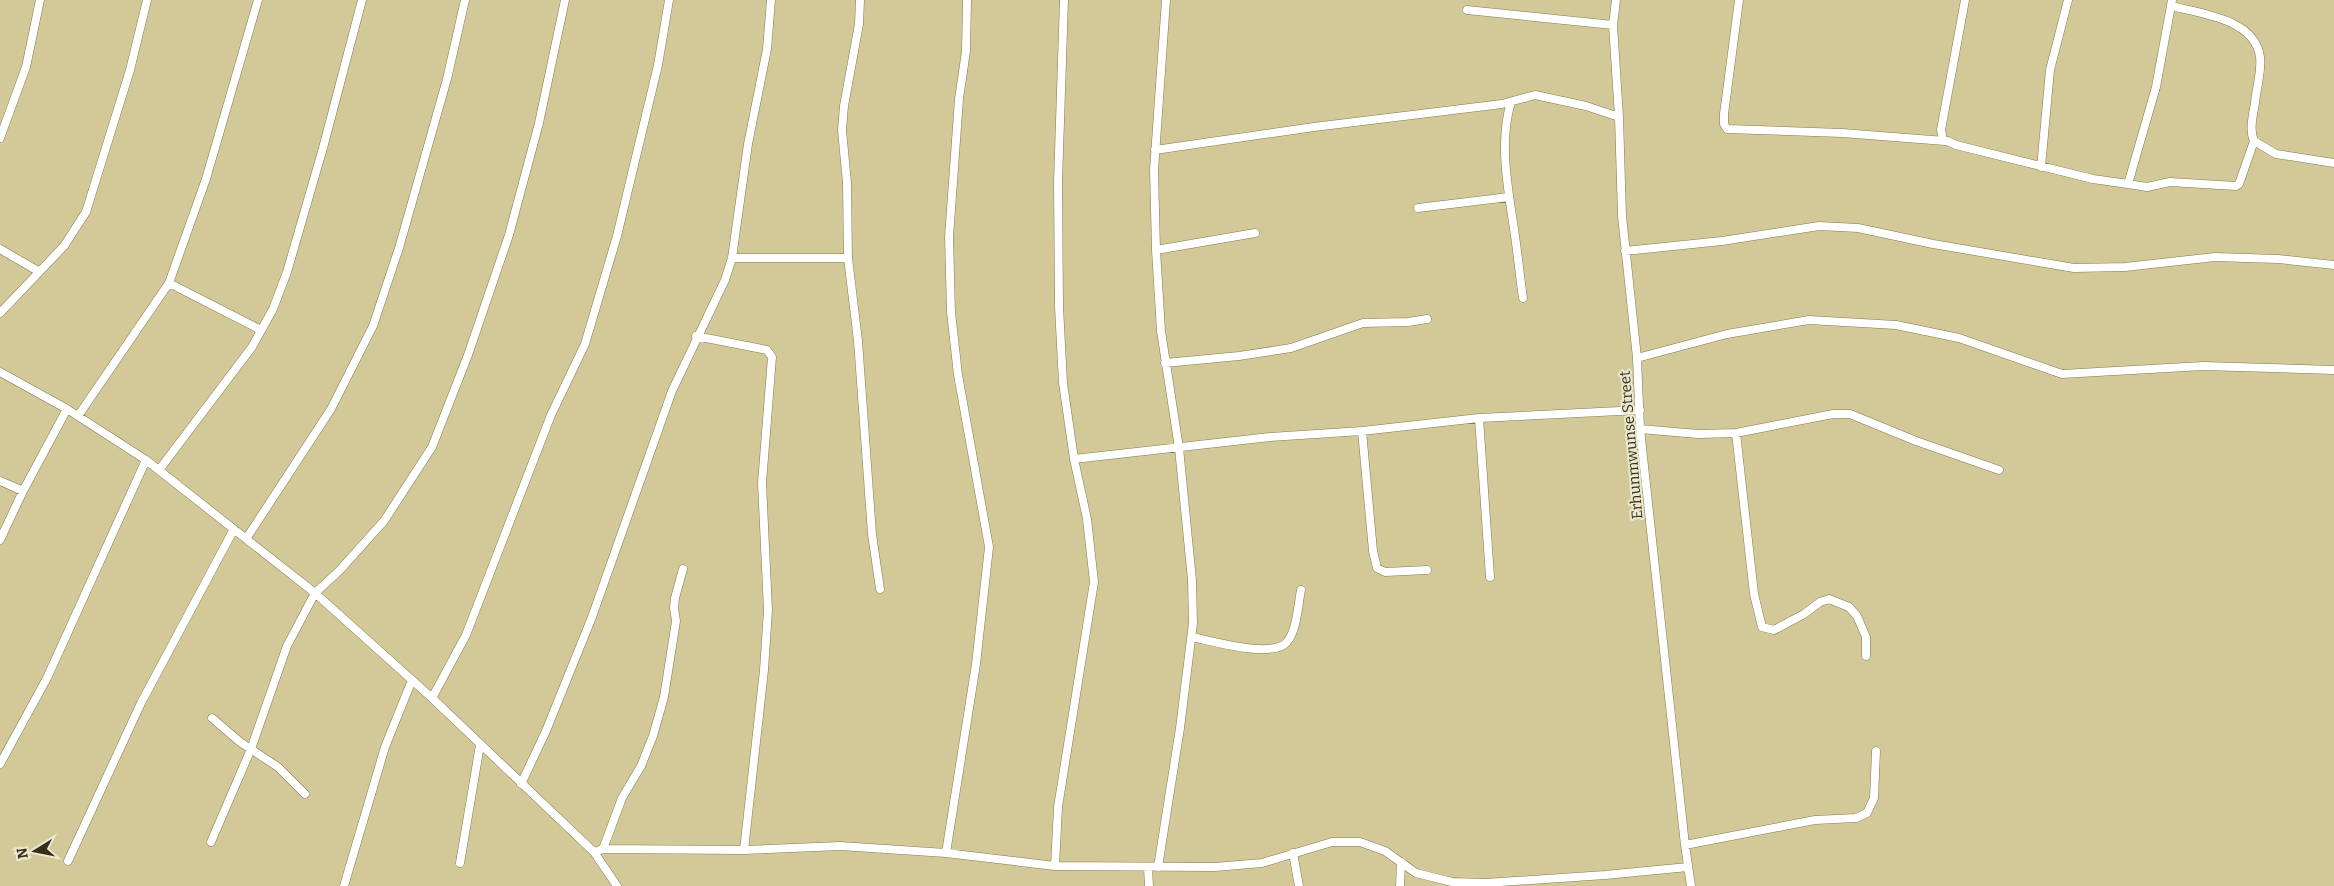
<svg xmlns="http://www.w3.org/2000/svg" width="2334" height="886" font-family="Bitter,serif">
<rect width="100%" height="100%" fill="#d2c898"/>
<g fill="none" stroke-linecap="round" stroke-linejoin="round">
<g stroke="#847a4d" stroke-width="9">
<path id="minor" d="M860 0 859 24 844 106 842 130 847 183 848 258 858 341 872 534 880 589
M1616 0 1613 25 1619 117 1622 216 1637 358 1640 429 1685 845 1691 886
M1739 0 1724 114V124L1727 129 1842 133 1945 141
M1965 0 1941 130 1943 139 1956 145 2093 179 2128 184
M2172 0 2156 87 2128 184 2147 187 2170 182 2236 186 2239 184 2254 141
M2171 6C2200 13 2255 19 2260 57 2262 71 2256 89 2255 103 2253 115 2249 130 2254 141L2276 154 2334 163
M1467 10 1613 25
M1511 102C1498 144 1509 193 1515 236 1518 257 1520 277 1523 298
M0 138 26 67 40 0
M1155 150 1314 127 1502 104 1535 95 1586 106 1619 117
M2041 167 2050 70 2068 0
M1418 208 1509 197
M0 249 38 271
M1156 250 1255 233
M1625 251 1722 241 1819 226 1858 228 1933 244 2074 268 2125 267 2215 257 2278 259 2334 265
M732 258H848
M169 283 261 330
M0 313 64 246 86 212 130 70 147 0
M696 336 767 350 772 357 762 483 768 610 764 670 744 850
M1637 358 1727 334 1809 320 1896 325 1959 338 2062 374 2203 366 2334 370
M1165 363 1239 356 1291 348 1363 323 1408 322 1427 319
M0 372 67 409 146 460 315 593 432 698 594 852 617 886
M78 416 169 283 206 179 258 0
M1479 418 1490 577
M1640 429 1698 434 1736 433 1833 414H1850L1916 441 1999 470
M1362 431 1373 551 1377 568 1385 572 1427 570
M1736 433 1754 594 1762 627 1774 630 1804 614 1820 602 1829 599 1849 607 1857 616 1866 637V656
M1074 459 1270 437 1362 431 1479 418 1640 410
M159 470 252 347 273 309 287 272 323 148 362 0
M0 481 23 491
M246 539 331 409 373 326 399 248 447 79 465 0
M0 540 23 491 67 409
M1192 637C1212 641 1272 659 1287 642 1297 630 1298 605 1301 590
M432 698 466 635 551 415 585 344 617 236 658 65 669 0
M212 718 240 742 278 767 305 794
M0 764 47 678 146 460
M521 784 546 731 592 617 672 391 725 280 732 258 748 144 767 49 771 0
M211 842 251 749 287 646 315 593 339 571 384 521 432 447 468 355 509 235 539 123 565 0
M1685 845 1815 820 1856 818 1867 813 1874 798 1876 751
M603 849 622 798 641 766 653 736 664 697 676 621 674 608 675 598 683 569
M594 852 603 849 744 850 840 846 946 853 1055 866 1215 867 1262 863 1332 842H1360L1385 851 1416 873 1452 882 1485 883 1605 875 1688 867
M946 853 976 664 989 547 958 375 951 312 949 237 959 99 966 51 967 0
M1293 853 1299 886
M68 861 141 703 234 529
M460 863 480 745
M1055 866 1058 807 1094 582 1087 519 1074 459 1063 383 1059 307 1058 182 1064 0
M1148 867 1149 886
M1158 867 1180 728 1193 623 1192 580 1179 448 1161 331 1156 250 1154 170 1166 0
M344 886 385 747 412 680
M1400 886 1401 862"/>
</g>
<use href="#minor" stroke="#fff" stroke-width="8"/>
</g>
<g text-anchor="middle" stroke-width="4" stroke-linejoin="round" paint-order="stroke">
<g font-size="15" fill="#332f1b" stroke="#ede8d0">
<text transform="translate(1631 445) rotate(-95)" y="5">Erhunmwunse Street</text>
</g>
</g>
<g transform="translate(35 851) rotate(260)" stroke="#ede8d0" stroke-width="4" paint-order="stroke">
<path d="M0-4L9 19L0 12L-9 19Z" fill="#332f1b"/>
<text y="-8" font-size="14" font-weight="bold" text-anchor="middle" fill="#332f1b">N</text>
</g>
</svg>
